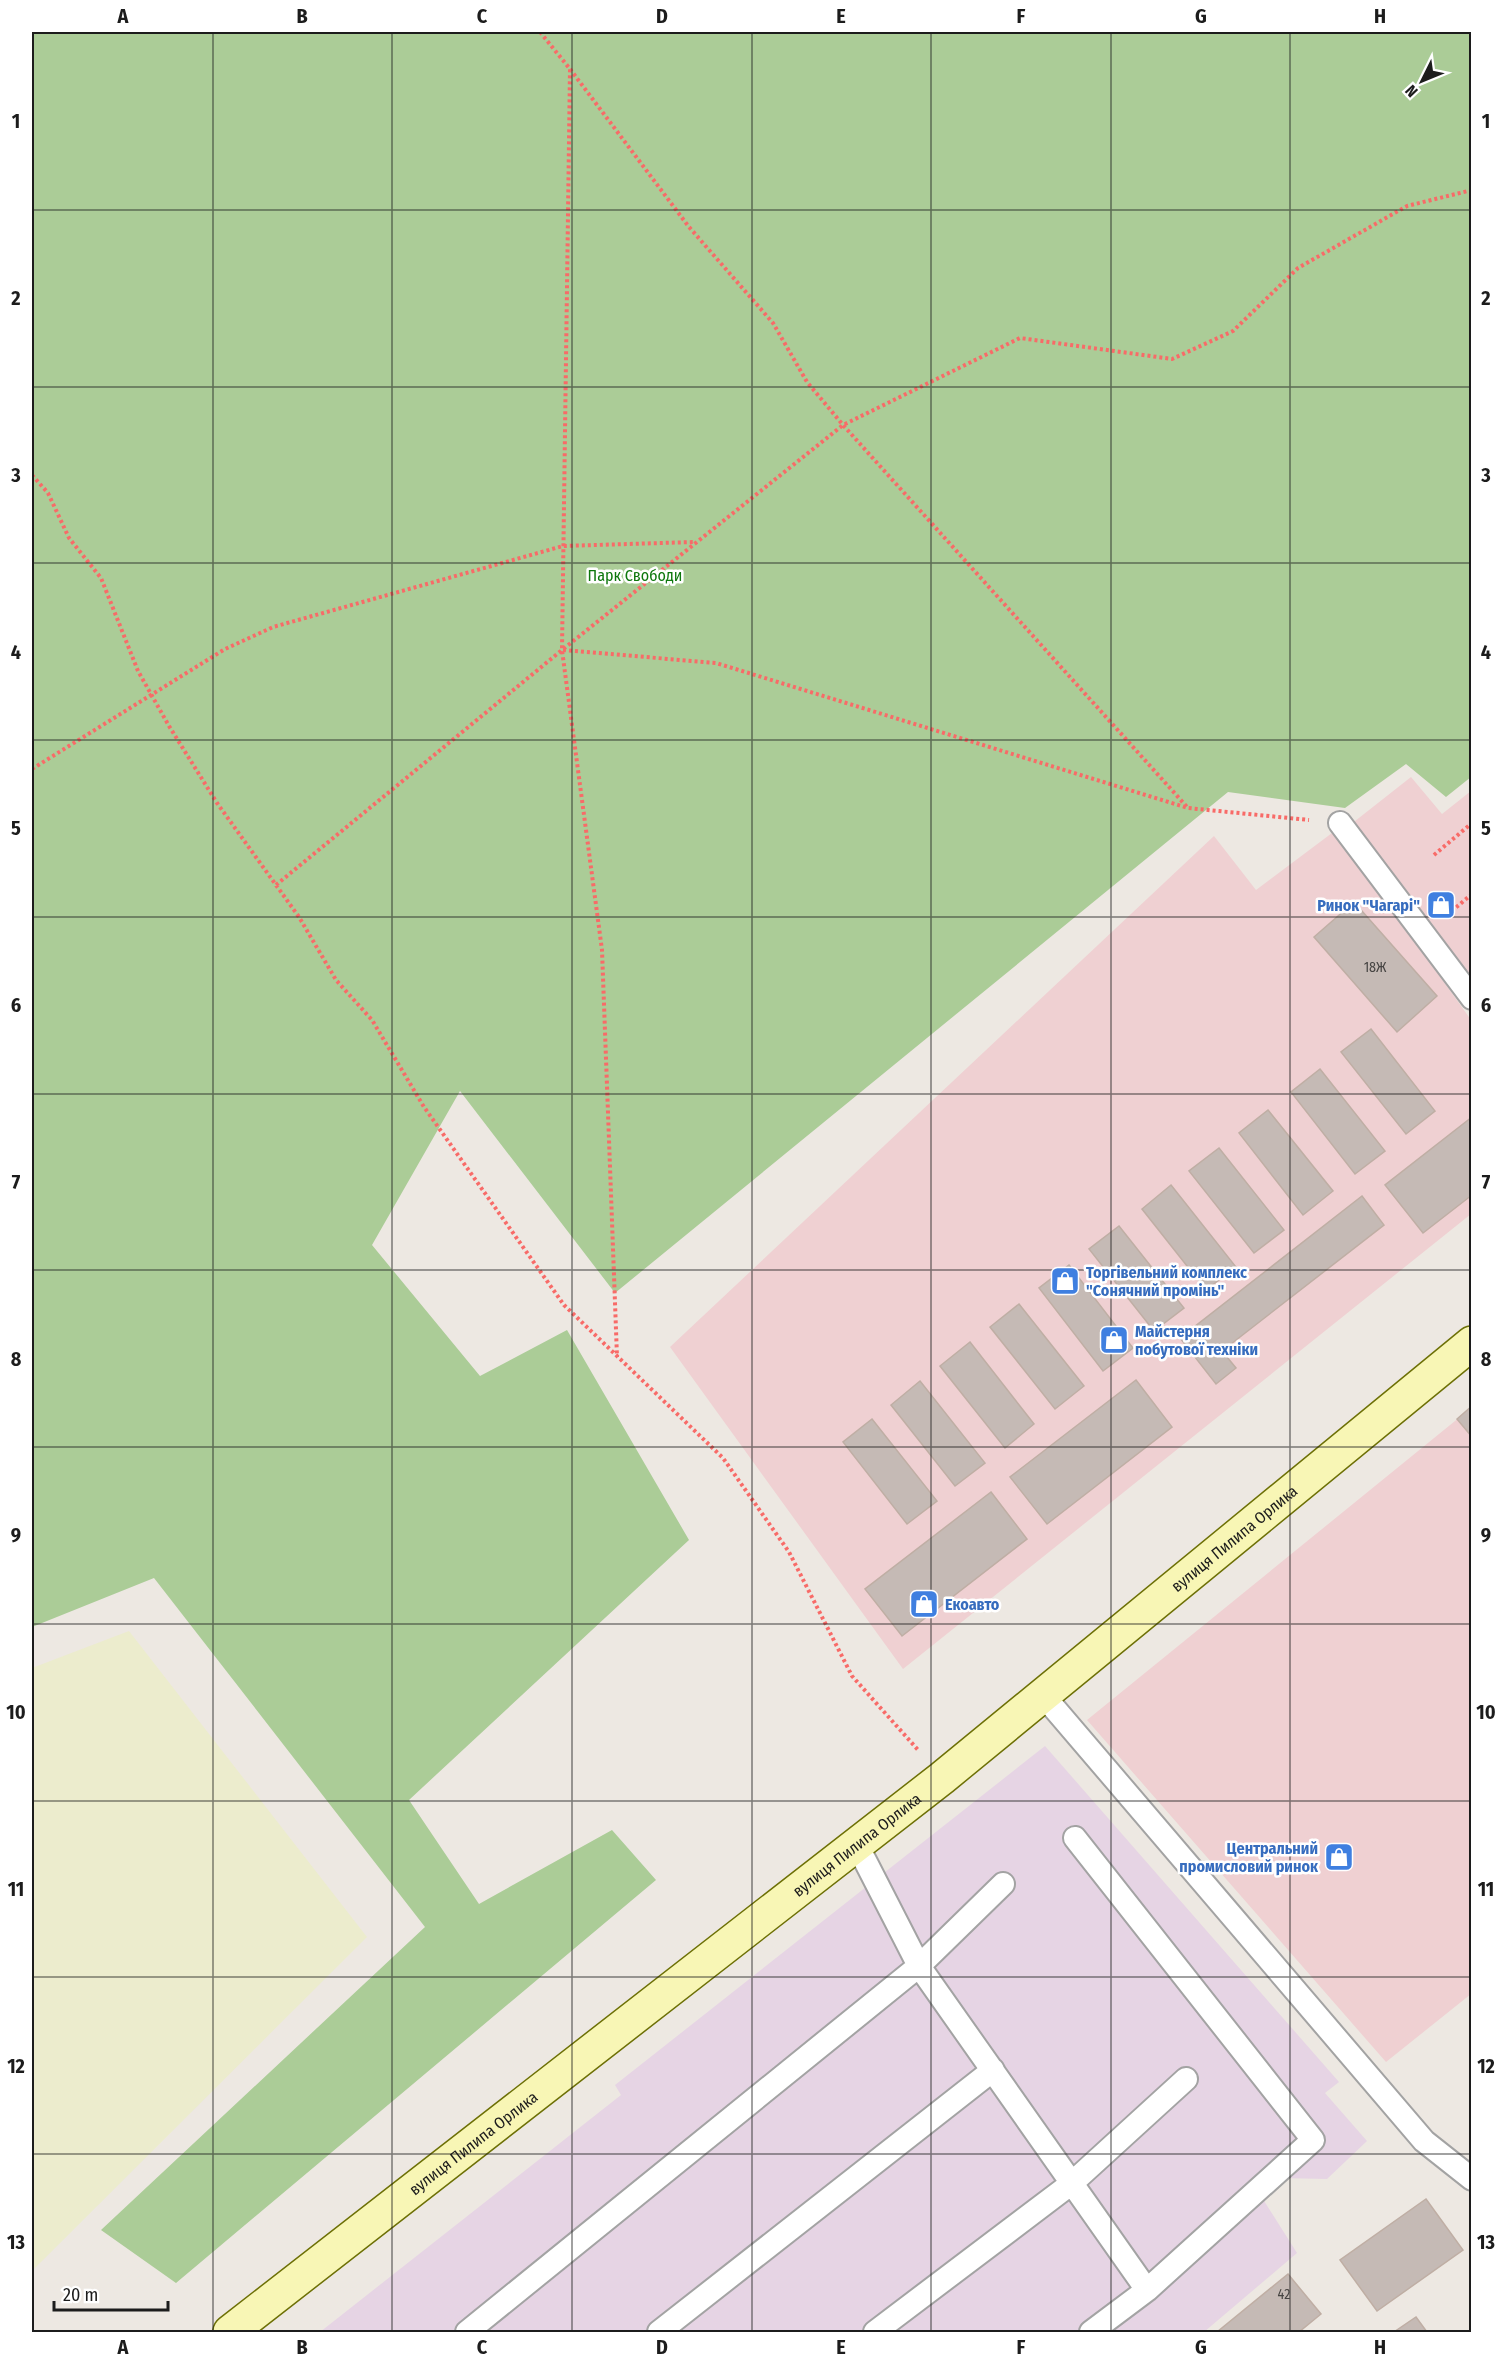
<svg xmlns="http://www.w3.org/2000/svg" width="1503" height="2364" font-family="'Fira Sans Condensed',sans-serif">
<rect width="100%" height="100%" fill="#ede8e2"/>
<path fill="#efd0d2" d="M1411 777 1442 814 1471 791V985L1350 825Z
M1336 830 1471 1020V1214L903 1669 670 1347 1214 836 1256 890Z
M1471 1408V1994L1386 2062 1087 1720Z"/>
<path fill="#e6d4e4" d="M1045 1746 1339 2082 1325 2093 1367 2141 1327 2179 1279 2178 1261 2196 1297 2253 1204 2332H320L621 2095 615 2085Z"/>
<path fill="#ececcd" d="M129 1631 367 1937 32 2271V1668Z"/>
<path fill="#abcc97" d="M32 32H1471V777L1446 797 1406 764 1345 808 1228 792 615 1293 460 1091 372 1245 480 1376 567 1330 689 1540 409 1800 479 1904 612 1830 656 1880 176 2283 101 2230 425 1927 154 1578 32 1627Z"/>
<path fill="#c5bab5" stroke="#bfaea4" stroke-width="1.5" d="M1354 902 1437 996 1397 1032 1314 937Z
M1371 1029 1435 1111 1406 1134 1341 1052Z
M1320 1069 1385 1151 1355 1174 1291 1092Z
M1268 1110 1333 1191 1303 1215 1239 1133Z
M1472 1117V1195L1423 1233 1385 1185Z
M1219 1148 1284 1230 1254 1253 1189 1171Z
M1171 1185 1236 1267 1206 1290 1142 1209Z
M1362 1196 1384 1225 1222 1351 1236 1368 1216 1384 1180 1338Z
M1119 1226 1184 1308 1154 1331 1089 1249Z
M1069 1265 1133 1348 1103 1371 1039 1288Z
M1019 1304 1084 1386 1055 1409 990 1327Z
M970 1342 1034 1424 1005 1448 940 1366Z
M1136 1380 1172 1427 1047 1524 1010 1477Z
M920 1381 985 1463 955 1486 891 1405Z
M1472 1406V1437L1457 1419Z
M872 1419 937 1501 907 1524 843 1442Z
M991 1492 1027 1539 902 1636 865 1589Z
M1426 2199 1463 2250 1377 2311 1340 2260Z
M1288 2274 1321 2314 1299 2332H1217Z
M1416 2317 1427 2332H1394Z"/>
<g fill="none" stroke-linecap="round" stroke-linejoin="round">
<g stroke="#a3a3a3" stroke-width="26">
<path id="lane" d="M1340 823 1472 998
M1043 1695 1424 2141 1472 2179
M1075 1838 1313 2140 1147 2290 1091 2332
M856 1843 919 1966 1147 2290
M467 2332 919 1966 1003 1884
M659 2332 993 2070
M875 2332 1072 2183 1186 2079"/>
</g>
<g stroke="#6d7006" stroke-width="36">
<g id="secondary">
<path id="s1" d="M230 2332 942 1778 1472 1343"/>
</g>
</g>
<path stroke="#f86b68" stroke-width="4" stroke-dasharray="3 3" stroke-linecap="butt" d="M540 32 570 69 562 650 602 950 617 1357
M570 69 689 227 773 323 807 382 843 425 1188 808
M32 475 48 493 69 538 101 578 138 671 169 726 217 803 299 917 336 980 372 1020 424 1107 564 1305 723 1458 789 1552 852 1676 919 1751
M563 650 716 663 1188 808 1309 820
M32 769 225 649 273 627 563 546 694 542
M1434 855 1472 823
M276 885 562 650 843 425 1020 338 1172 359 1233 331 1298 268 1407 206 1472 190
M1447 915 1472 894"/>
<use href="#lane" stroke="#fff" stroke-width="22"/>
<use href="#secondary" stroke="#f8f6b5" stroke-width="33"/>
</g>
<path fill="none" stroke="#1c1c1c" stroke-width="1.5" stroke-opacity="0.55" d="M213 32V2332M392 32V2332M572 32V2332M752 32V2332M931 32V2332M1111 32V2332M1290 32V2332M32 210H1472M32 387H1472M32 563H1472M32 740H1472M32 917H1472M32 1094H1472M32 1270H1472M32 1447H1472M32 1624H1472M32 1801H1472M32 1977H1472M32 2154H1472"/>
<defs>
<g id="shop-square" transform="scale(1.5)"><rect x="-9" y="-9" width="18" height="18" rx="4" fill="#3f7fe0" stroke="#fff"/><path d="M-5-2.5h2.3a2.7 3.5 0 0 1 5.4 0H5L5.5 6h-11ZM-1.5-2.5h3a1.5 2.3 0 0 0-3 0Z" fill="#fff"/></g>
</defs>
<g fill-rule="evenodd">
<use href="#shop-square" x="1441" y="905"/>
<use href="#shop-square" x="1065" y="1281"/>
<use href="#shop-square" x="1114" y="1340"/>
<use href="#shop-square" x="924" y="1604"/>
<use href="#shop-square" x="1339" y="1857"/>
</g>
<g text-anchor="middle" stroke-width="5" stroke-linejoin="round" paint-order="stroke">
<g font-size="14" fill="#464442">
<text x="1375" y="972">18Ж</text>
<text x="1284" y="2299">42</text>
</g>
<g font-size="16" fill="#0d770d" stroke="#fff">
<text x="635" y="581">Парк Свободи</text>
</g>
<g font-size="16" font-weight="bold" fill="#366cbe" stroke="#fff" text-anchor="start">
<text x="1420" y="911" text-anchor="end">Ринок "Чагарі"</text>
<text x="1086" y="1278">Торгівельний комплекс<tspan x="1086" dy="18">"Сонячний промінь"</tspan></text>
<text x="1135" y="1337">Майстерня<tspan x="1135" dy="18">побутової техніки</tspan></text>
<text x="945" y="1610">Екоавто</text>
<text x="1318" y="1854" text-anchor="end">Центральний<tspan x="1318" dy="18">промисловий ринок</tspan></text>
</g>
<g font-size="16" fill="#1c1c1c" stroke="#fff">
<text dy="6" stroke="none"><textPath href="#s1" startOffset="1280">вулиця Пилипа Орлика</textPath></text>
<text dy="6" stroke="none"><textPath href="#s1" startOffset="794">вулиця Пилипа Орлика</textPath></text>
<text dy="6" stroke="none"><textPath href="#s1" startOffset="308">вулиця Пилипа Орлика</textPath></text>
</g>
</g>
<rect width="1503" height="2364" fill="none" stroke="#ffffff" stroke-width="66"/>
<g transform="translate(1422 81) rotate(227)" stroke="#ffffff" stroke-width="4.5" paint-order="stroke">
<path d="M0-4.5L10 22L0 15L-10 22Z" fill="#1c1c1c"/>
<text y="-9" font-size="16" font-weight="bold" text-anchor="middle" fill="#1c1c1c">N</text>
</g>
<path d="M54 2301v9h114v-9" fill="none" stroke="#1c1c1c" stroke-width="3"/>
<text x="63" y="2301" font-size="18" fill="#1c1c1c" stroke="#ffffff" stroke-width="4.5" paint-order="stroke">20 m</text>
<rect x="33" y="33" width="1437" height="2298" fill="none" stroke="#1c1c1c" stroke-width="2"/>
<g font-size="20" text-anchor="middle" font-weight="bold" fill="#1c1c1c">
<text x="123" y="23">A</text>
<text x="302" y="23">B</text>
<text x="482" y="23">C</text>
<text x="662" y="23">D</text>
<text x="841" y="23">E</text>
<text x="1021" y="23">F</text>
<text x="1201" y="23">G</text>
<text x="1380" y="23">H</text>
<text x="16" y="128">1</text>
<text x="1486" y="128">1</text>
<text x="16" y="305">2</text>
<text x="1486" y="305">2</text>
<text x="16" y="482">3</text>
<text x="1486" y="482">3</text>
<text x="16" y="659">4</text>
<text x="1486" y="659">4</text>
<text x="16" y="835">5</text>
<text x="1486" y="835">5</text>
<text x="16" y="1012">6</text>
<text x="1486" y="1012">6</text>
<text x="16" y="1189">7</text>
<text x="1486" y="1189">7</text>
<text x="16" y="1366">8</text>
<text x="1486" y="1366">8</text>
<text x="16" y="1542">9</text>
<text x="1486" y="1542">9</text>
<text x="16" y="1719">10</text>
<text x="1486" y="1719">10</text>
<text x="16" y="1896">11</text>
<text x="1486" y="1896">11</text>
<text x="16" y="2073">12</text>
<text x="1486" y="2073">12</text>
<text x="16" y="2249">13</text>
<text x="1486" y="2249">13</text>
<text x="123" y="2354">A</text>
<text x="302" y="2354">B</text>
<text x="482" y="2354">C</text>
<text x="662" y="2354">D</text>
<text x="841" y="2354">E</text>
<text x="1021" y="2354">F</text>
<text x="1201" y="2354">G</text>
<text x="1380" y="2354">H</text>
</g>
</svg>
